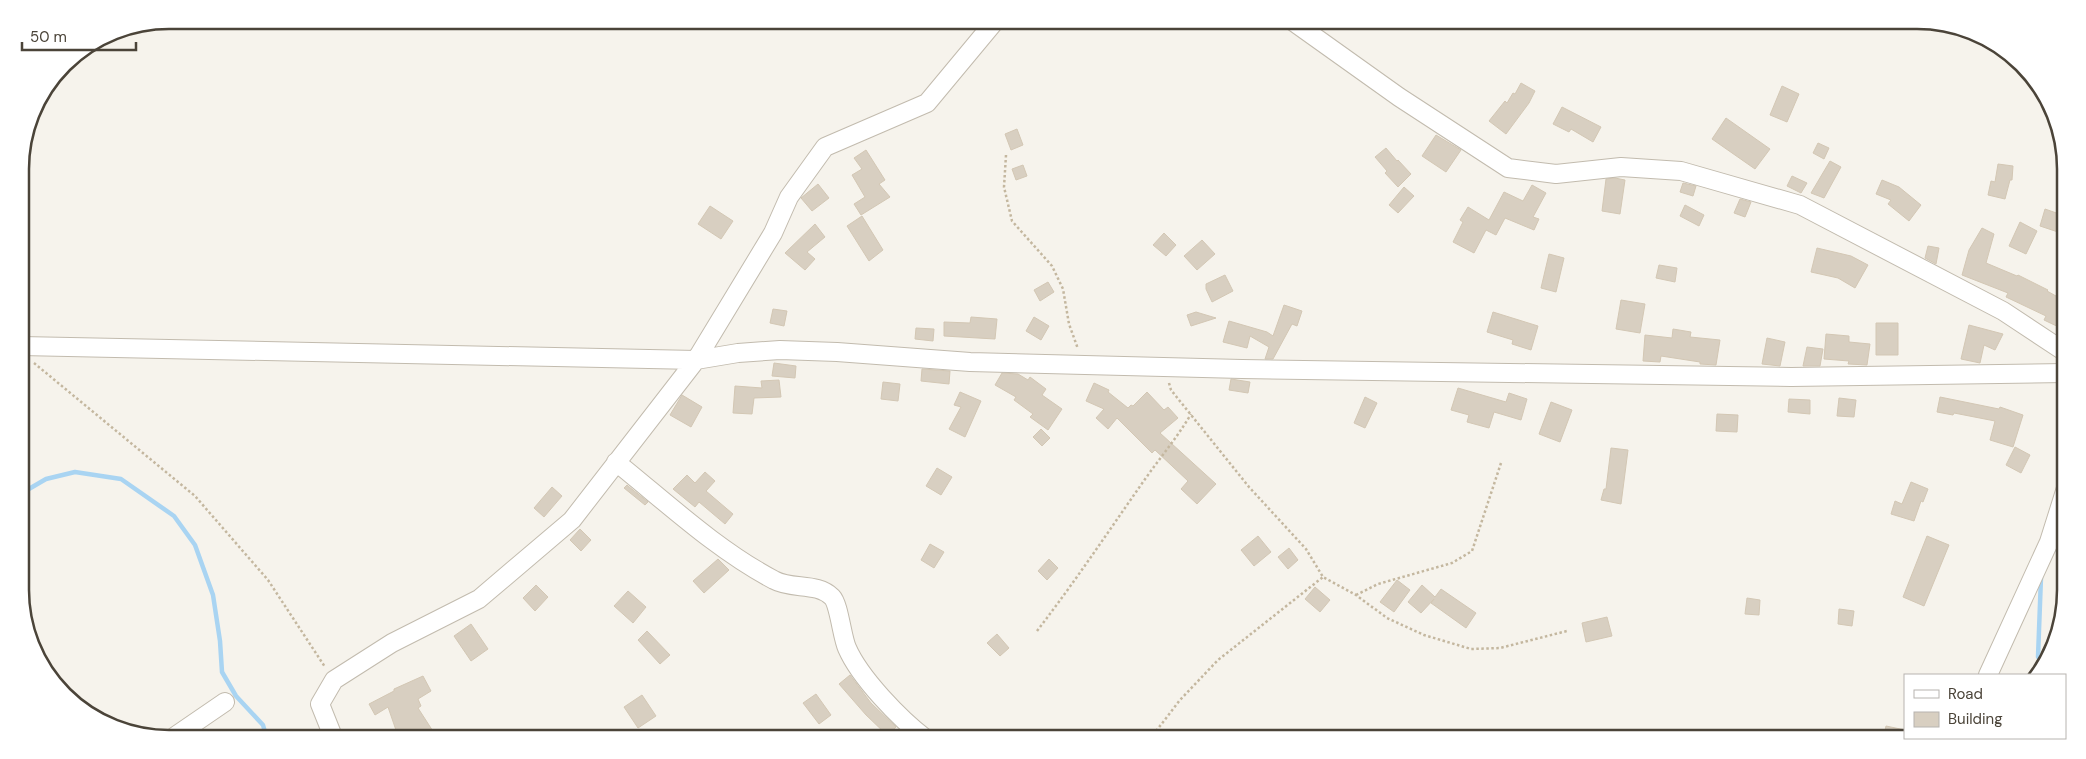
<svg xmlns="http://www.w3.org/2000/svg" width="2086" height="759" font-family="'DM Sans',sans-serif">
<rect width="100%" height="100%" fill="#f6f3ec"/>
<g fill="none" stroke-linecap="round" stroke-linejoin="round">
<path stroke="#a9d4f2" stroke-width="4.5" d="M22 493 46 479 75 472 121 479 174 516 195 545 213 595 220 641 222 672 236 696 263 725 267 739
M2054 550 2066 530
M2041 577 2038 657 2045 664"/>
</g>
<path fill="#d8cfc1" stroke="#d3c7b4" d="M1521 83 1535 91 1529 103 1506 134 1489 121 1505 101 1507 103 1513 93 1515 94Z
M1782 86 1799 94 1787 122 1770 115Z
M1562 107 1601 127 1593 142 1571 129 1569 132 1553 124Z
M1726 118 1770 149 1755 169 1712 139Z
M1017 129 1023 145 1011 150 1005 134Z
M1436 135 1461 150 1446 172 1422 156Z
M1818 143 1829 148 1824 159 1813 153Z
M1386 148 1397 161 1398 160 1411 174 1398 187 1385 173 1387 171 1375 157Z
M866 150 885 180 879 184 890 197 861 215 854 204 865 197 852 175 862 169 854 158Z
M1830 161 1841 167 1824 198 1811 193Z
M1998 164 2013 166 2012 180H2010L2005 199 1988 195 1991 181 1995 182Z
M1023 165 1027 176 1016 180 1012 169Z
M1792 176 1807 183 1801 193 1787 186Z
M1615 178 1625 180 1620 214 1602 211 1606 179Z
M1882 180 1899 187 1921 205 1909 221 1888 204 1891 200 1876 194Z
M1683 183 1696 186 1693 196 1680 192Z
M818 184 829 198 812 211 801 198Z
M1532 185 1546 193 1533 217 1539 219 1534 230 1505 218 1496 235 1486 230 1474 253 1453 242 1463 222 1460 220 1468 207 1489 220 1504 192 1523 201Z
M1404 187 1414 196 1398 213 1389 205Z
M1740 199 1751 202 1745 217 1734 213Z
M1685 205 1704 215 1699 226 1680 216Z
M710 206 733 221 721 239 698 224Z
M2045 209 2065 216 2061 233 2040 226Z
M862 216 883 250 869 261 847 226Z
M2020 222 2037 231 2026 254 2009 246Z
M815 224 825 237 807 252 815 259 805 270 785 253Z
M1982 228 1994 234 1986 263 2017 276 2018 275 2048 290 2047 291 2065 301V330L2044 320 2046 316 2006 297 2008 293 1962 275 1969 250Z
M1164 233 1176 245 1166 256 1153 245Z
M1202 240 1215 254 1197 270 1184 256Z
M1928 246 1939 248 1936 264 1925 258Z
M1817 248 1851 256 1868 265 1855 288 1838 278 1811 272Z
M1549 254 1564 258 1556 292 1541 288Z
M1659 265 1677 268 1675 282 1656 278Z
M1225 275 1233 291 1212 302 1206 289V284Z
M1048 282 1054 292 1040 301 1034 290Z
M1621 300 1645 304 1640 333 1616 329Z
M1284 305 1302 311 1297 326 1292 324 1273 359H1265L1269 347 1250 336 1247 348 1223 342 1229 321 1267 332 1273 336Z
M773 309 787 311 784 326 770 323Z
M1196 312 1216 318 1191 326 1187 315Z
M1493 312 1538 326 1531 350 1512 344 1513 340 1487 332Z
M971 317 997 319 995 339 944 336V322L970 323Z
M1034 317 1049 326 1041 340 1026 331Z
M1876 323H1898V355H1876Z
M1969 325 2003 334 1995 350 1984 345 1980 363 1961 359Z
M916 328 934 329 933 341 915 339Z
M1673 329 1691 332 1690 337 1720 340 1716 365 1700 364V362L1661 356 1660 362 1643 361 1645 335 1672 338Z
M1826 334 1849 336V342L1870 344 1867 365 1848 364 1849 361 1824 359Z
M1767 338 1785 342 1780 366 1762 364Z
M1807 347 1823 349 1820 366H1803Z
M774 363 796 366 795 378 772 376Z
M922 369 950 371 949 384 921 381Z
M1002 373 1018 374 1028 380 1030 377 1046 389 1042 395 1062 409 1048 430 1030 417 1033 414 1014 400 1016 397 995 385Z
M1231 379 1250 382 1248 393 1229 390Z
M779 380 781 397 754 398 752 414 733 413 735 386 762 388 761 381Z
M883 382 900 384 898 401 881 399Z
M1094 383 1109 390 1108 392 1128 408 1131 405 1133 406 1147 392 1164 410 1168 407 1178 418 1160 433 1216 484 1197 504 1181 489 1188 481 1155 450 1152 453 1117 418 1108 429 1096 418 1104 409 1086 401Z
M1458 388 1506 402 1509 393 1527 399 1521 420 1494 412 1489 428 1467 422 1469 415 1451 410Z
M960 392 981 401 965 437 949 429 961 407 954 405Z
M682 395 702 407 691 427 670 415Z
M1365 397 1377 403 1365 428 1354 423Z
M1940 397 1999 409 2000 407 2023 415 2013 447 1990 440 1995 421 1954 413 1953 415 1937 412Z
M1839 398 1856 400 1854 417 1837 416Z
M1789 399 1810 400V414L1788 412Z
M1551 402 1572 410 1560 442 1539 434Z
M1717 414 1738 415 1737 432 1716 431Z
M1041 429 1050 438 1042 446 1033 437Z
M2015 447 2030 455 2021 473 2006 465Z
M1611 448 1628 450 1621 504 1601 500 1604 489H1606Z
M937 468 952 477 941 495 926 486Z
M705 472 715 481 706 491 733 514 725 524 699 502 695 507 673 489 687 475 695 483Z
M1911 482 1928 489 1923 502 1921 501 1914 521 1891 514 1895 501 1902 504Z
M627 485 628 486 648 502 645 505 624 488Z
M552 487 562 496 544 517 534 508Z
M580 529 591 540 581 551 570 540Z
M1258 536 1271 552 1254 566 1241 550Z
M1927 536 1949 545 1924 606 1903 597Z
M930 544 944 552 934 568 921 560Z
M1289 548 1298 560 1288 569 1278 557Z
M718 559 729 570 704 593 693 581Z
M1049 559 1058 568 1047 580 1038 571Z
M1397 580 1410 590 1394 612 1380 602Z
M536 585 548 597 535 611 523 598Z
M1422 585 1435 597 1441 589 1476 613 1466 628 1431 603 1434 599 1421 613 1408 602Z
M1315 587 1330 600 1320 612 1305 599Z
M628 591 646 607 633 623 614 606Z
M1747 598 1760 600 1759 615 1745 614Z
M1839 609 1854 611 1852 626 1838 624Z
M1607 617 1612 636 1586 642 1582 623Z
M471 624 488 649 471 661 454 636Z
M647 631 670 655 660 664 638 640Z
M997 634 1009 648 1000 656 987 643Z
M850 675 871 703 896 727 888 736 866 715 839 684Z
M423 676 431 691 418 699 421 706 418 708 438 739H422L416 730 398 736 388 707 375 715 369 704 394 691V689Z
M816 694 831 715 819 724 803 703Z
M642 695 656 716 638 728 624 707Z
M1886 726 1905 730V738L1921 739H1883Z"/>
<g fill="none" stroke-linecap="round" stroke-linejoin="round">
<g stroke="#c2bbae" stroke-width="20">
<path id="street" d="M996 20 927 103 825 147 789 197 773 233 696 360 738 353 780 350 837 352 970 362 1242 369 1791 377 2065 373
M1291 20 1399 97 1508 168 1556 174 1621 167 1681 171 1800 205 2003 311 2065 352
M21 346 696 360 572 520 479 599 392 643 334 680 320 704 334 739
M616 462C667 503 717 550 774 580 792 590 817 582 832 597 839 604 842 637 847 648 860 678 900 719 926 739
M1988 675 2049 542 2066 488
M171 739 225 702"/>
</g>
<path stroke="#c4b79f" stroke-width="2.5" stroke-dasharray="2.5 2.5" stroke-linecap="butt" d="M1006 155 1004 187 1012 221 1052 266 1063 289 1069 324 1078 349
M34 363 195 496 268 580 325 667
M1169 383 1171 390 1249 487 1306 549 1323 577 1356 595 1387 618 1424 635 1471 649 1500 648 1567 631
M1356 595 1378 584 1452 563 1472 551 1501 463
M1037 631C1074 583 1108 532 1143 482 1159 459 1177 438 1191 414
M1150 739 1180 700 1218 660 1323 577"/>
<use href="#street" stroke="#fff" stroke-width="18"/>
</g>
<path d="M0 0H2086V759H0ZM169 29H1917A140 140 0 0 1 2057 169V590A140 140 0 0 1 1917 730H169A140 140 0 0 1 29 590V169A140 140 0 0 1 169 29Z" fill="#fff" fill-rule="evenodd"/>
<path fill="none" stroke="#4b4439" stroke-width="2.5" d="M169 29H1917A140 140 0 0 1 2057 169V590A140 140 0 0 1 1917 730H169A140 140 0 0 1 29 590V169A140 140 0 0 1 169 29Z"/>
<rect x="1904" y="674" width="162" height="65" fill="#ffffff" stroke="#b7b4b0"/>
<rect x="1914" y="690" width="25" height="8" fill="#ffffff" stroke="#b7b4b0"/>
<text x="1948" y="699" font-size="15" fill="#4b4439">Road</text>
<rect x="1914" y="712" width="25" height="15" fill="#d8cfc1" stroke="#b7b4b0"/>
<text x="1948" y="724" font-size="15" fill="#4b4439">Building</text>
<path d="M22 42v8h114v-8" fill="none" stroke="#4b4439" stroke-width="2.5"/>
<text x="30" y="42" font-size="15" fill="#4b4439" stroke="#ffffff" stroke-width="4" paint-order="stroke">50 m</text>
</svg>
